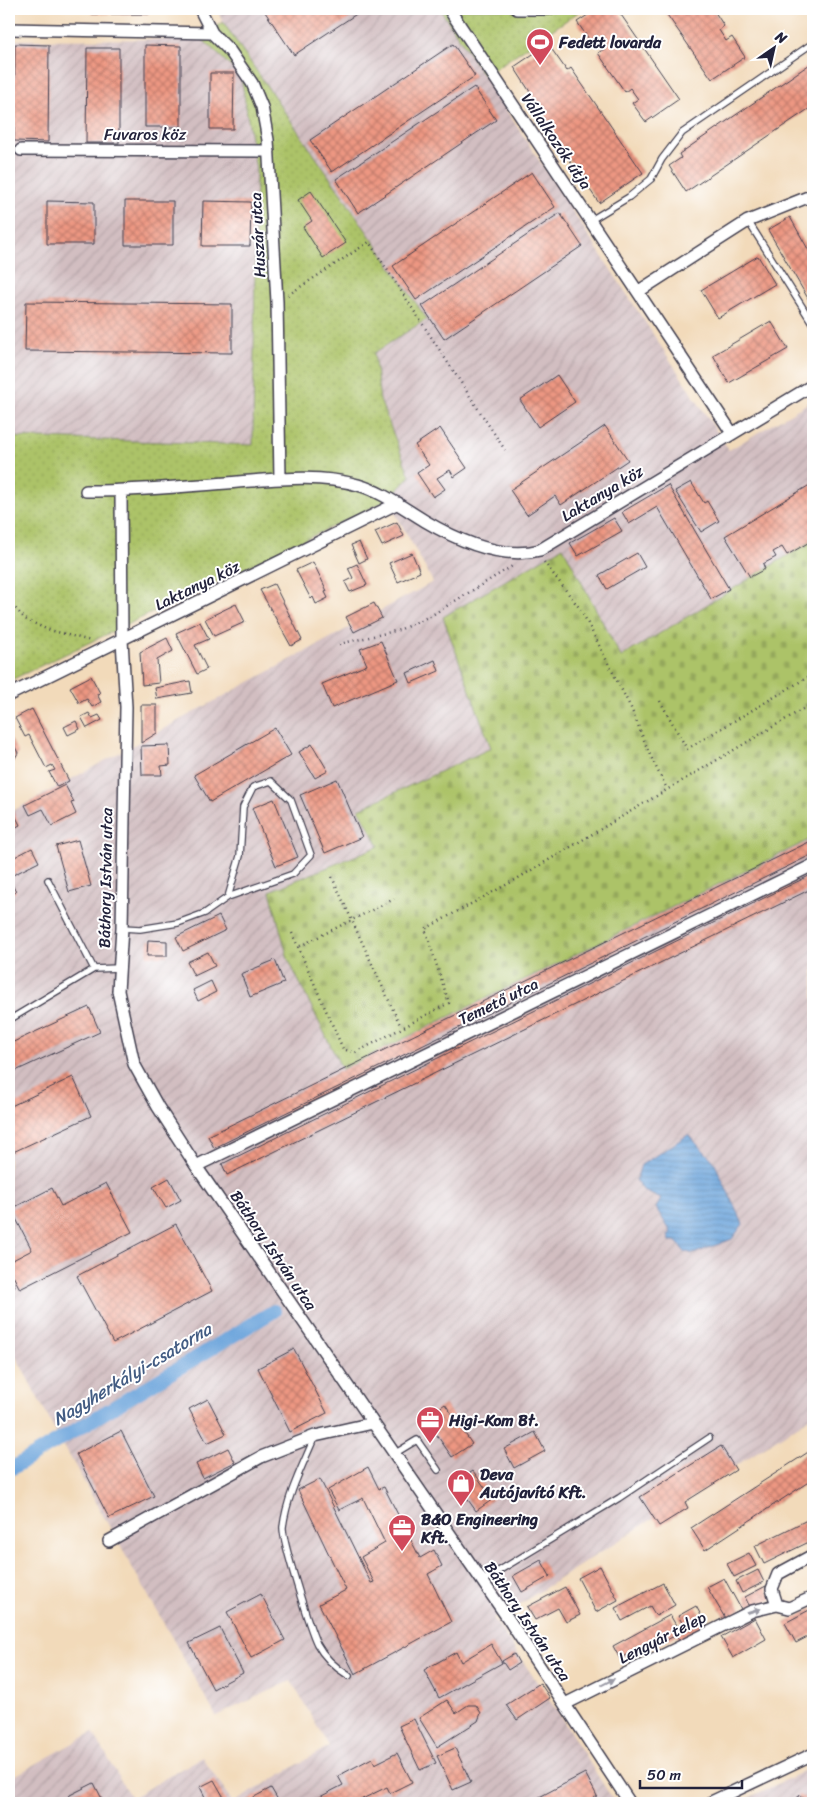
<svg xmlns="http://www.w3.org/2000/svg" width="822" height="1812" font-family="Sriracha,sans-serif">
<defs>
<pattern id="industrial-furrows" width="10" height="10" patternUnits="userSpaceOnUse" patternTransform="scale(1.25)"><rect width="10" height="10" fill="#d2bec1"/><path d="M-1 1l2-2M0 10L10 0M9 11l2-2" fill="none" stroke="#b4a3a7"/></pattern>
<pattern id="grass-dots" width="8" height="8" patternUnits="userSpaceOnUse" patternTransform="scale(1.25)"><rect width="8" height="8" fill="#acc368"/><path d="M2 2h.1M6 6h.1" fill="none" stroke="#94a75b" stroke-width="1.8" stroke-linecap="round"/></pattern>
<pattern id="cemetery-stones" width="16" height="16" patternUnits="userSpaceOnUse" patternTransform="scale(1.25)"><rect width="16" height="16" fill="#acc368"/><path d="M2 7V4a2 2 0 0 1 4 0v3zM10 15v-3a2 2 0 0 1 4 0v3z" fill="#94a75b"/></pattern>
<pattern id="water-rules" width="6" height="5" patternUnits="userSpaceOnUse" patternTransform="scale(1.25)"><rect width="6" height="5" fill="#6ca4db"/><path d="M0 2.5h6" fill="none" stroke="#5885b3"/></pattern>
<pattern id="building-cross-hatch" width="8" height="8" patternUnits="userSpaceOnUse" patternTransform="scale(1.25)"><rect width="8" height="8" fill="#ed9782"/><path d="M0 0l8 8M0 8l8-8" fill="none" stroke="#c07b6c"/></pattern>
</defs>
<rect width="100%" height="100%" fill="#fff"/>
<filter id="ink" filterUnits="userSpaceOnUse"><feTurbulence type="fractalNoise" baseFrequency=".02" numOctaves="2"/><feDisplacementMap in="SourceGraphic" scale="10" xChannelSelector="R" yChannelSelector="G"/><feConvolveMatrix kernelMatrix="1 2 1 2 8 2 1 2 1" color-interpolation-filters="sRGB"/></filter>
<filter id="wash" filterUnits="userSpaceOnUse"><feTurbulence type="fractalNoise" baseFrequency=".0096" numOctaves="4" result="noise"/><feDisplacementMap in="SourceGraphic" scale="20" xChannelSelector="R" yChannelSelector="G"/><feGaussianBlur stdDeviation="1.12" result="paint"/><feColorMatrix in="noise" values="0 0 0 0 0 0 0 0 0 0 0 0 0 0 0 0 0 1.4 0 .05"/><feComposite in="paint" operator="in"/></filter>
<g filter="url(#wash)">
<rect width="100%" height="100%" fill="#f2daba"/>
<path fill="url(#industrial-furrows)" d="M216 9H440L729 450 813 400V540L621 657 563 547 444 617 491 748 359 809 379 846 342 1068 813 838V1416L520 1604 493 1618 557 1711 615 1803H233L329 1746 291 1681 216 1716 51 1423 9 1343V813L433 582 388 500 410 476 380 400 374 353 426 318 223 22Z
M202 39 241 76 256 170 253 445 9 437V40Z
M93 1732 131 1798 202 1757 233 1803H9V1779Z
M812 1767 813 1803H738Z"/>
<path fill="url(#grass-dots)" stroke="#677252" d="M440 9H583L484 76Z
M223 22 427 319 374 353 380 400 410 476 388 500 9 681V437L253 445 256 170 241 76 202 39Z"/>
<path fill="url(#cemetery-stones)" stroke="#677252" d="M813 540V838L342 1069 288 959 270 891 379 846 359 809 491 748 443 617 563 547 621 657Z"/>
<path fill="url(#water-rules)" stroke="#47638b" d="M688 1135 713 1160 743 1224 732 1239 693 1254 684 1251 676 1241H670L668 1235 671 1232 656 1208 661 1199 644 1191 636 1180 641 1165Z"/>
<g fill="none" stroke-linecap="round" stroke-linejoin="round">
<path stroke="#6ca4db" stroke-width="14" d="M9 1470 274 1311"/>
</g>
<g id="blocks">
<path fill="url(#building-cross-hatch)" d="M92 9H149V14H92Z
M269 9H364L294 55 265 12Z
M597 9H617L679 99 646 122 632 103 638 99 630 88 625 92 598 53 604 49 596 38 591 42 577 22Z
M663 9H713L724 26 719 30 726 41 732 37 745 57 712 79Z
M15 44 49 45 48 142 14 141Z
M453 44 475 76 332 172 310 140Z
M548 44 567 71 571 68 643 173 599 203 527 98 532 95 514 67Z
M145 45 181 46V127H145Z
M87 48H119V143H86Z
M813 62V106L686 192 669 166 681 158 679 154Z
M210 73H234L233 129H210Z
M474 87 496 120 358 213 336 179Z
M532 172 555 207 416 300 393 266Z
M311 191 346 243 323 258 303 227 312 221 298 200Z
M47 201 94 202V244H47Z
M125 201H173V245H125Z
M203 201 251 202 250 246H202Z
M560 213 582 246 444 339 422 306Z
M790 217 813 258V307L768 230Z
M758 256 775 284 718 318 701 290Z
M26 302 232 304V353L25 351Z
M771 321 788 349 729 383 713 355Z
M557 375 575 402 538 427 520 400Z
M605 426 628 460 561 505 555 496 527 515 510 490Z
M440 428 467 468 454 477 450 470 437 478 445 489 433 497 417 473 429 465 415 445Z
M691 482 704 503 707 501 719 521 701 532 675 491Z
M813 483V540L787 555 782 547 773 552 776 557 763 564 765 569 750 577 725 536Z
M668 485 729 589 711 599 657 507 629 524 622 512Z
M614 518 622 531 578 556 570 543Z
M397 522 404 536 382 546 375 532Z
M359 542 367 559 359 563 351 545Z
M412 553 420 572 398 582 389 563Z
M637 553 645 567 607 589 599 575Z
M313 562 327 591 325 592 328 598 316 604 313 597 311 599 296 570Z
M357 564 367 585 350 592 345 582 353 578 348 568Z
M274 584 302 640 291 646 260 590Z
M374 603 382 618 354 632 346 617Z
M236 604 245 622 214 636 205 619Z
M200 622 209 639 195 645 207 669 197 674 176 633Z
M167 638 173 651 157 660 159 683 142 685 140 652Z
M381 641 398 680 332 708 322 684 367 665 360 649Z
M435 660 439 671 411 683 407 673Z
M91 676 100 693 97 694 101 702 92 707 87 699 79 703 70 687Z
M190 681 192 693 157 699 155 688Z
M141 705H157V733L141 743Z
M32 709 69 781 57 787 49 772 55 770 52 765 46 768 29 735 25 737 15 718Z
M89 713 92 718 99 715 102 720 87 728 81 717Z
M76 721 80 729 68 735 64 727Z
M275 728 291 755 210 802 194 775Z
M10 737 18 753 11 765 9 763Z
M312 744 328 771 315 778 299 752Z
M169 745 170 765 161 766 162 775H142L141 746Z
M337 779 362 837 325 853 300 795Z
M65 785 74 802 71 803 76 814 52 826 43 809 30 815 25 805Z
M274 799 298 857 276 866 252 808Z
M12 809 20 825 9 831V810Z
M78 840 91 886 69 892 56 846Z
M813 840V854L214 1148 208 1136Z
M32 848 39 862 9 877V860Z
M813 874V888L227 1175 222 1164Z
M9 879 16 892 9 895Z
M219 916 226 930 183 951 176 937Z
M148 940 167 941V956H147Z
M208 952 215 966 194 976 187 962Z
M275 960 284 983 250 997 241 974Z
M211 981 216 992 198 1001 193 990Z
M89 1007 100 1032 9 1074V1044Z
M73 1077 91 1116 11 1153 9 1148V1107Z
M169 1178 181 1200 166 1208 153 1187Z
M106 1183 132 1232 20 1289 9 1268V1262L32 1250 11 1209 52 1188 61 1206Z
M176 1224 212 1291 113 1343 77 1276Z
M9 1274 15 1286 9 1289Z
M294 1349 327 1413 290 1432 258 1368Z
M208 1399 226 1434 207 1443 189 1409Z
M445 1404 472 1444 452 1457 425 1418Z
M121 1431 154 1496 109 1518 76 1454Z
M535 1432 545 1451 514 1468 504 1449Z
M721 1446 736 1470 685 1502 688 1508 659 1526 640 1497Z
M228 1448 235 1462 203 1478 196 1464Z
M813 1449V1479L705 1550 691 1528Z
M368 1467 379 1489 384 1487 420 1558 434 1550 442 1566 428 1574 451 1622 355 1674 319 1604 346 1590 298 1490 320 1479 371 1583 374 1582 361 1557 385 1543 363 1498 339 1510 328 1490Z
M473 1471 493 1499 476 1511 456 1483Z
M813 1517V1540L764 1564 755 1546Z
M749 1553 756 1566 734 1577 727 1564Z
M541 1560 550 1576 522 1592 513 1576Z
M600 1566 618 1600 596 1612 578 1578Z
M758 1570 764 1582 742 1593 736 1581Z
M724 1578 741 1609 725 1618 707 1587Z
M663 1583 675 1605 656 1616 650 1606 622 1621 615 1608Z
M766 1586 772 1598 751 1609 745 1597Z
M565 1587 580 1615 566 1622 558 1608 535 1620 527 1607Z
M261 1594 285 1640 251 1658 227 1612Z
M696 1606 708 1628 681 1643 676 1635 652 1648 649 1643 620 1659 613 1646 670 1615 677 1627 683 1624 678 1616Z
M813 1608V1634L796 1643 785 1623Z
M755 1618 766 1639 733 1658 721 1637Z
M220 1628 243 1673 213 1689 189 1643Z
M491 1644 502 1663 439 1698 424 1670 456 1652 461 1662Z
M514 1654 519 1663 508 1670 502 1661Z
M540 1683 550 1698 517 1720 506 1705Z
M447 1700 456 1713 468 1705H476L481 1713 478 1721 437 1747 419 1718Z
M414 1719 436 1763 420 1770 399 1726Z
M455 1748 471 1782 453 1790 437 1756Z
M397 1753 412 1782 390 1793 387 1787 354 1803H316L314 1800 343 1785 338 1776 372 1758 375 1764Z
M585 1773 597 1796 584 1803H528Z
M214 1780 227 1803H208L200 1787Z
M94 1783 104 1803H68L67 1800 70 1795Z
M271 1788 278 1800 272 1803H243Z
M799 1795 813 1802V1803H795Z"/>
</g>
</g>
<g filter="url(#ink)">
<use href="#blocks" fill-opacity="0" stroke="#413e4e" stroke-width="1"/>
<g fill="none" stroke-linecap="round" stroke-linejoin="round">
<g stroke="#413e4e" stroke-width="8">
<path id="service" d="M591 220 629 197 651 179 662 159 682 133 813 43
M748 221 813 324
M48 880 94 969
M122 928 140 929 178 923 205 913 228 897 293 874 311 855 291 800 271 781 253 787 243 807 240 856 228 897
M9 1020 94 969 119 968
M315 1436C303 1465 287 1495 283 1527 282 1540 310 1630 317 1644 325 1659 336 1668 349 1676
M394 1454 417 1440 438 1470
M482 1581 619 1498 709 1438"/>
</g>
<g stroke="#413e4e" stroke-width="14">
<path id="minor" d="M200 9 212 33 230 51 252 83 262 107 268 140 277 302 280 479
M449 9 732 433
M517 9H549
M9 29 212 33
M21 150 269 151
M639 291 748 221 813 195
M86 491C137 491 187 486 238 482 278 479 319 474 358 485 383 492 403 508 425 521 457 540 502 560 540 550L813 385
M121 491 122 640 126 707 122 928 118 991 134 1064 158 1107 196 1166 505 1614 630 1803
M9 695 398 503
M196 1166 813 865
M109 1541 261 1457 315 1436 373 1423
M777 1605 772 1589 778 1574 813 1555
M565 1704 752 1611 777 1605 789 1608 813 1597
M709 1803 813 1754"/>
</g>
<path stroke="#413e4e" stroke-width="2.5" stroke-dasharray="1 4" stroke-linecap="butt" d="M288 295 369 242 505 450
M544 562 581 610 631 708 650 755 667 789
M9 601 25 619 46 629 91 641
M339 644 399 630 432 615 514 565
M660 701 687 749 813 674
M332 877 401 1027
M292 933 343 1049 355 1053 449 1003 425 929 515 880 813 703
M300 946 394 899"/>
<use href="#service" stroke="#fff" stroke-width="5.5"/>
<use href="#minor" stroke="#fff" stroke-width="11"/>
</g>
<defs><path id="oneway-solid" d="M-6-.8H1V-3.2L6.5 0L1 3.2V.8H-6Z" transform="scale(1.25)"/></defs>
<g fill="#9c9ca7">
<use href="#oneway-solid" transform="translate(754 1611) rotate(-18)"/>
<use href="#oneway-solid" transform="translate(608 1682) rotate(-27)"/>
</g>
</g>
<defs>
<g id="stadium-pin" transform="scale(1.4375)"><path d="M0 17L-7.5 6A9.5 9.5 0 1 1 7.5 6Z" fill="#d1495b" stroke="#fff"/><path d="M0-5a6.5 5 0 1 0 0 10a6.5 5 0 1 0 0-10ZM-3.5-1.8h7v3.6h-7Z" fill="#fff"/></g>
<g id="office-pin" transform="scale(1.4375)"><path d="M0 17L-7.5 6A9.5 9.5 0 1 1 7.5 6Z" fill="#d1495b" stroke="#fff"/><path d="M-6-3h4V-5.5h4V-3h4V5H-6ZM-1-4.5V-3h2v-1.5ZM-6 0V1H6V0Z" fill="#fff"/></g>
<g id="shop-pin" transform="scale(1.4375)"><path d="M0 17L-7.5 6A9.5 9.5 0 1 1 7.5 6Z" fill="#d1495b" stroke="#fff"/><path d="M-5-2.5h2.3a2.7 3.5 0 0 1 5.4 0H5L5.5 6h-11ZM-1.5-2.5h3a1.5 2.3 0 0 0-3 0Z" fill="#fff"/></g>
</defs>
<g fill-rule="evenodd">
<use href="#stadium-pin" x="540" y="42"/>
<use href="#office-pin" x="430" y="1420"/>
<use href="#shop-pin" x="461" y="1483"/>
<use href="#office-pin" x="402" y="1528"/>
</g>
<g text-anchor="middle" stroke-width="4" stroke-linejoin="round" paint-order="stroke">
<g font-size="16" font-weight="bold" fill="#22223b" stroke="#fff" text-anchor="start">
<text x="559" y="48">Fedett lovarda</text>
<text x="449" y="1426">Higi-Kom Bt.</text>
<text x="480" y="1480">Deva<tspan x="480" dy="18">Autójavító Kft.</tspan></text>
<text x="421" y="1525">B&amp;O Engineering<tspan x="421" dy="18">Kft.</tspan></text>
</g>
<g font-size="16" fill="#22223b" stroke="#fff">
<text x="145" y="140">Fuvaros köz</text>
<text transform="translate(557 141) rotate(56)" y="6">Vállalkozók útja</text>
<text transform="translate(257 235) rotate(-93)" y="6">Huszár utca</text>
<text transform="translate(602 493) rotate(-31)" y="6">Laktanya köz</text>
<text transform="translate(197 585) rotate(-26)" y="6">Laktanya köz</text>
<text transform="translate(105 878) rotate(-89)" y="6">Báthory István utca</text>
<text transform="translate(498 1001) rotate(-26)" y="6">Temető utca</text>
<text transform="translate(274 1250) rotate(56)" y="6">Báthory István utca</text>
<text transform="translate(528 1621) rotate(56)" y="6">Báthory István utca</text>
<text transform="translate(662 1637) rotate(-27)" y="6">Lengyár telep</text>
</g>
<g font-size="18" font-style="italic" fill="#435c83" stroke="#fff">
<text transform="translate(132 1374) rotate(-31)" y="6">Nagyherkályi-csatorna</text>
</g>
</g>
<rect width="822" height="1812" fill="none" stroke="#fff" stroke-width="30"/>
<g transform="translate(774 48) rotate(34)" stroke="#ffffff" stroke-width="4" paint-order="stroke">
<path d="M0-4L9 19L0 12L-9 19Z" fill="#22223b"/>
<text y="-8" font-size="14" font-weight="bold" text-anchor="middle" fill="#22223b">N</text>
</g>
<path d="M640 1780v8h102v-8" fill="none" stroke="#22223b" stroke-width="2.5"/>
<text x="647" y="1780" font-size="15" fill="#22223b" stroke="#ffffff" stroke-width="4" paint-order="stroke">50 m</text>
</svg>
